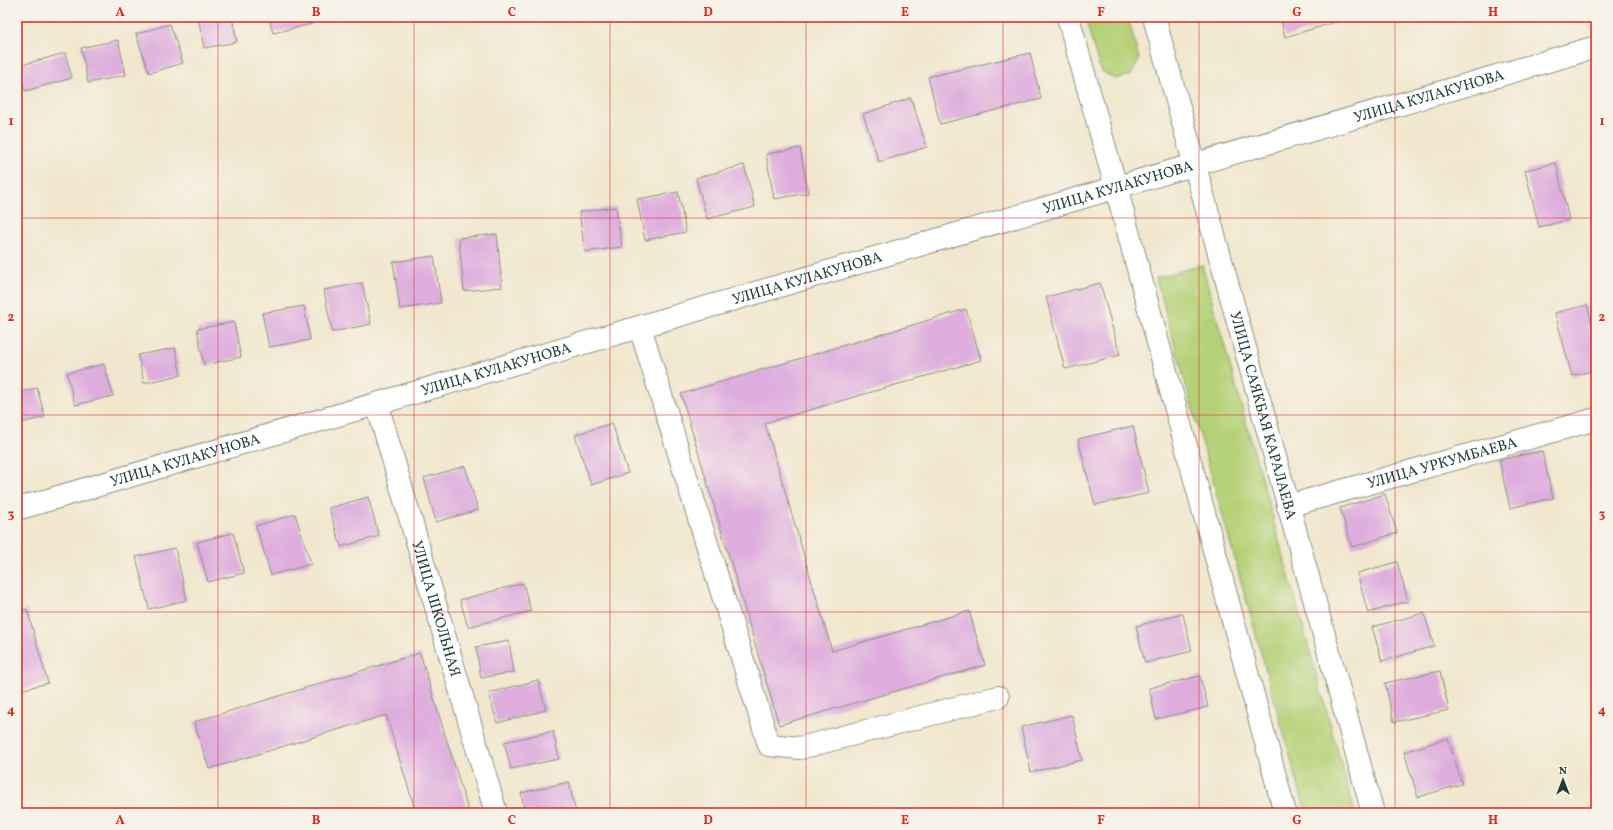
<svg xmlns="http://www.w3.org/2000/svg" width="1613" height="830" font-family="Vollkorn,serif">
<rect width="100%" height="100%" fill="#f7f3e8"/>
<filter id="ink" filterUnits="userSpaceOnUse"><feTurbulence type="fractalNoise" baseFrequency=".025" numOctaves="2"/><feDisplacementMap in="SourceGraphic" scale="8" xChannelSelector="R" yChannelSelector="G"/><feConvolveMatrix kernelMatrix="1 2 1 2 8 2 1 2 1" color-interpolation-filters="sRGB"/></filter>
<filter id="wash" filterUnits="userSpaceOnUse"><feTurbulence type="fractalNoise" baseFrequency=".012" numOctaves="4" result="noise"/><feDisplacementMap in="SourceGraphic" scale="16" xChannelSelector="R" yChannelSelector="G"/><feGaussianBlur stdDeviation="0.9" result="paint"/><feColorMatrix in="noise" values="0 0 0 0 0 0 0 0 0 0 0 0 0 0 0 0 0 1.4 0 .05"/><feComposite in="paint" operator="in"/></filter>
<g filter="url(#wash)">
<rect width="100%" height="100%" fill="#f1e7ce"/>
<path fill="#b5d177" stroke="#6a8756" d="M1085 17H1128L1139 59 1131 75 1115 79 1100 70Z
M1202 265 1355 813H1306L1156 278Z"/>
<g id="blocks">
<path fill="#deaddd" d="M198 17H232L237 42 204 48Z
M269 17H310L312 24 273 33Z
M1280 17H1353L1285 37Z
M170 24 183 63 149 73 136 34Z
M118 40 126 75 88 83 81 48Z
M65 53 72 78 25 91 18 66Z
M1030 53 1041 99 940 124 928 77Z
M911 98 927 147 879 162 863 114Z
M800 148 808 193 774 199 766 154Z
M1556 163 1569 220 1539 227 1525 170Z
M744 165 755 207 707 219 696 178Z
M678 192 686 232 645 240 637 199Z
M616 207 622 247 585 252 579 212Z
M497 234 502 287 464 291 459 238Z
M434 256 441 303 400 309 393 262Z
M362 283 371 324 332 332 324 290Z
M1100 283 1120 355 1065 369 1046 297Z
M1587 305 1596 337V370L1572 376 1555 313Z
M304 306 310 340 269 347 262 313Z
M966 309 981 360 765 423 832 651 969 611 985 665 779 725 681 394Z
M234 322 241 357 204 365 197 329Z
M175 348 181 375 144 383 138 355Z
M104 364 113 396 75 405 67 373Z
M37 388 45 417 17 424V393Z
M612 423 628 473 591 485 575 435Z
M1133 426 1149 493 1095 505 1078 439Z
M1542 451 1553 498 1510 508 1499 460Z
M465 466 478 510 436 522 424 478Z
M1385 494 1397 533 1352 547 1340 508Z
M368 497 379 536 341 547 329 508Z
M295 514 311 564 271 575 256 526Z
M233 533 244 573 208 582 197 542Z
M175 548 187 600 149 609 136 557Z
M1397 562 1408 601 1368 613 1357 573Z
M523 583 531 611 468 627 460 600Z
M27 609 48 683 17 691V612Z
M1424 613 1434 646 1382 661 1372 627Z
M1183 614 1192 651 1145 663 1136 626Z
M509 641 514 672 481 678 476 647Z
M420 653 469 813H416L386 715 209 769 194 722Z
M1440 671 1449 710 1394 722 1385 683Z
M1200 676 1208 707 1156 719 1149 688Z
M538 680 546 710 497 723 489 693Z
M1072 715 1082 760 1031 772 1021 727Z
M553 731 559 759 511 769 504 742Z
M1448 738 1462 784 1418 797 1404 752Z
M569 782 576 813H525L521 793Z"/>
</g>
</g>
<g filter="url(#ink)">
<use href="#blocks" fill-opacity="0" stroke="#889281" stroke-width="1"/>
<g fill="none" stroke-linecap="round" stroke-linejoin="round">
<g stroke="#889281" stroke-width="24">
<g id="minor">
<path d="M1068 17 1116 187 1285 813"/>
<path id="s1" d="M1154 17 1373 813"/>
<path d="M640 327 769 745 800 748 998 697"/>
<path id="s2" d="M377 404 496 813"/>
<path id="s3" d="M1288 506 1596 419"/>
<path id="s4" d="M17 509 1596 47"/>
</g>
</g>
<use href="#minor" stroke="#fff" stroke-width="22"/>
</g>
</g>
<path fill="none" stroke="#d62828" stroke-width="1" stroke-opacity="0.55" d="M218 17V813M414 17V813M610 17V813M806 17V813M1003 17V813M1199 17V813M1395 17V813M17 218H1596M17 415H1596M17 612H1596"/>
<g text-anchor="middle" stroke-width="3" stroke-linejoin="round" paint-order="stroke">
<g font-size="15" fill="#1f3d34" stroke="#f7f3e8">
<text dy="5" stroke="none"><textPath href="#s4" startOffset="1471">УЛИЦА КУЛАКУНОВА</textPath></text>
<text dy="5" stroke="none"><textPath href="#s4" startOffset="1147">УЛИЦА КУЛАКУНОВА</textPath></text>
<text dy="5" stroke="none"><textPath href="#s4" startOffset="823">УЛИЦА КУЛАКУНОВА</textPath></text>
<text dy="5" stroke="none"><textPath href="#s4" startOffset="499">УЛИЦА КУЛАКУНОВА</textPath></text>
<text dy="5" stroke="none"><textPath href="#s1" startOffset="413">УЛИЦА САЯКБАЯ КАРАЛАЕВА</textPath></text>
<text dy="5" stroke="none"><textPath href="#s4" startOffset="175">УЛИЦА КУЛАКУНОВА</textPath></text>
<text dy="5" stroke="none"><textPath href="#s3" startOffset="160">УЛИЦА УРКУМБАЕВА</textPath></text>
<text dy="5" stroke="none"><textPath href="#s2" startOffset="213">УЛИЦА ШКОЛЬНАЯ</textPath></text>
</g>
</g>
<rect width="1613" height="830" fill="none" stroke="#f7f3e8" stroke-width="44"/>
<g transform="translate(1563 780)" stroke="#f7f3e8" stroke-width="3" paint-order="stroke">
<path d="M0-3L7 15L0 10L-7 15Z" fill="#1f3d34"/>
<text y="-6" font-size="11" font-weight="bold" text-anchor="middle" fill="#1f3d34">N</text>
</g>
<rect x="22" y="22" width="1569" height="786" fill="none" stroke="#d62828" stroke-width="1.5"/>
<g font-size="13" text-anchor="middle" font-weight="bold" fill="#d62828">
<text x="120" y="16">A</text>
<text x="316" y="16">B</text>
<text x="512" y="16">C</text>
<text x="708" y="16">D</text>
<text x="905" y="16">E</text>
<text x="1101" y="16">F</text>
<text x="1297" y="16">G</text>
<text x="1493" y="16">H</text>
<text x="11" y="125">1</text>
<text x="1602" y="125">1</text>
<text x="11" y="321">2</text>
<text x="1602" y="321">2</text>
<text x="11" y="518">3</text>
<text x="1602" y="518">3</text>
<text x="11" y="714">4</text>
<text x="1602" y="714">4</text>
<text x="120" y="824">A</text>
<text x="316" y="824">B</text>
<text x="512" y="824">C</text>
<text x="708" y="824">D</text>
<text x="905" y="824">E</text>
<text x="1101" y="824">F</text>
<text x="1297" y="824">G</text>
<text x="1493" y="824">H</text>
</g>
</svg>
